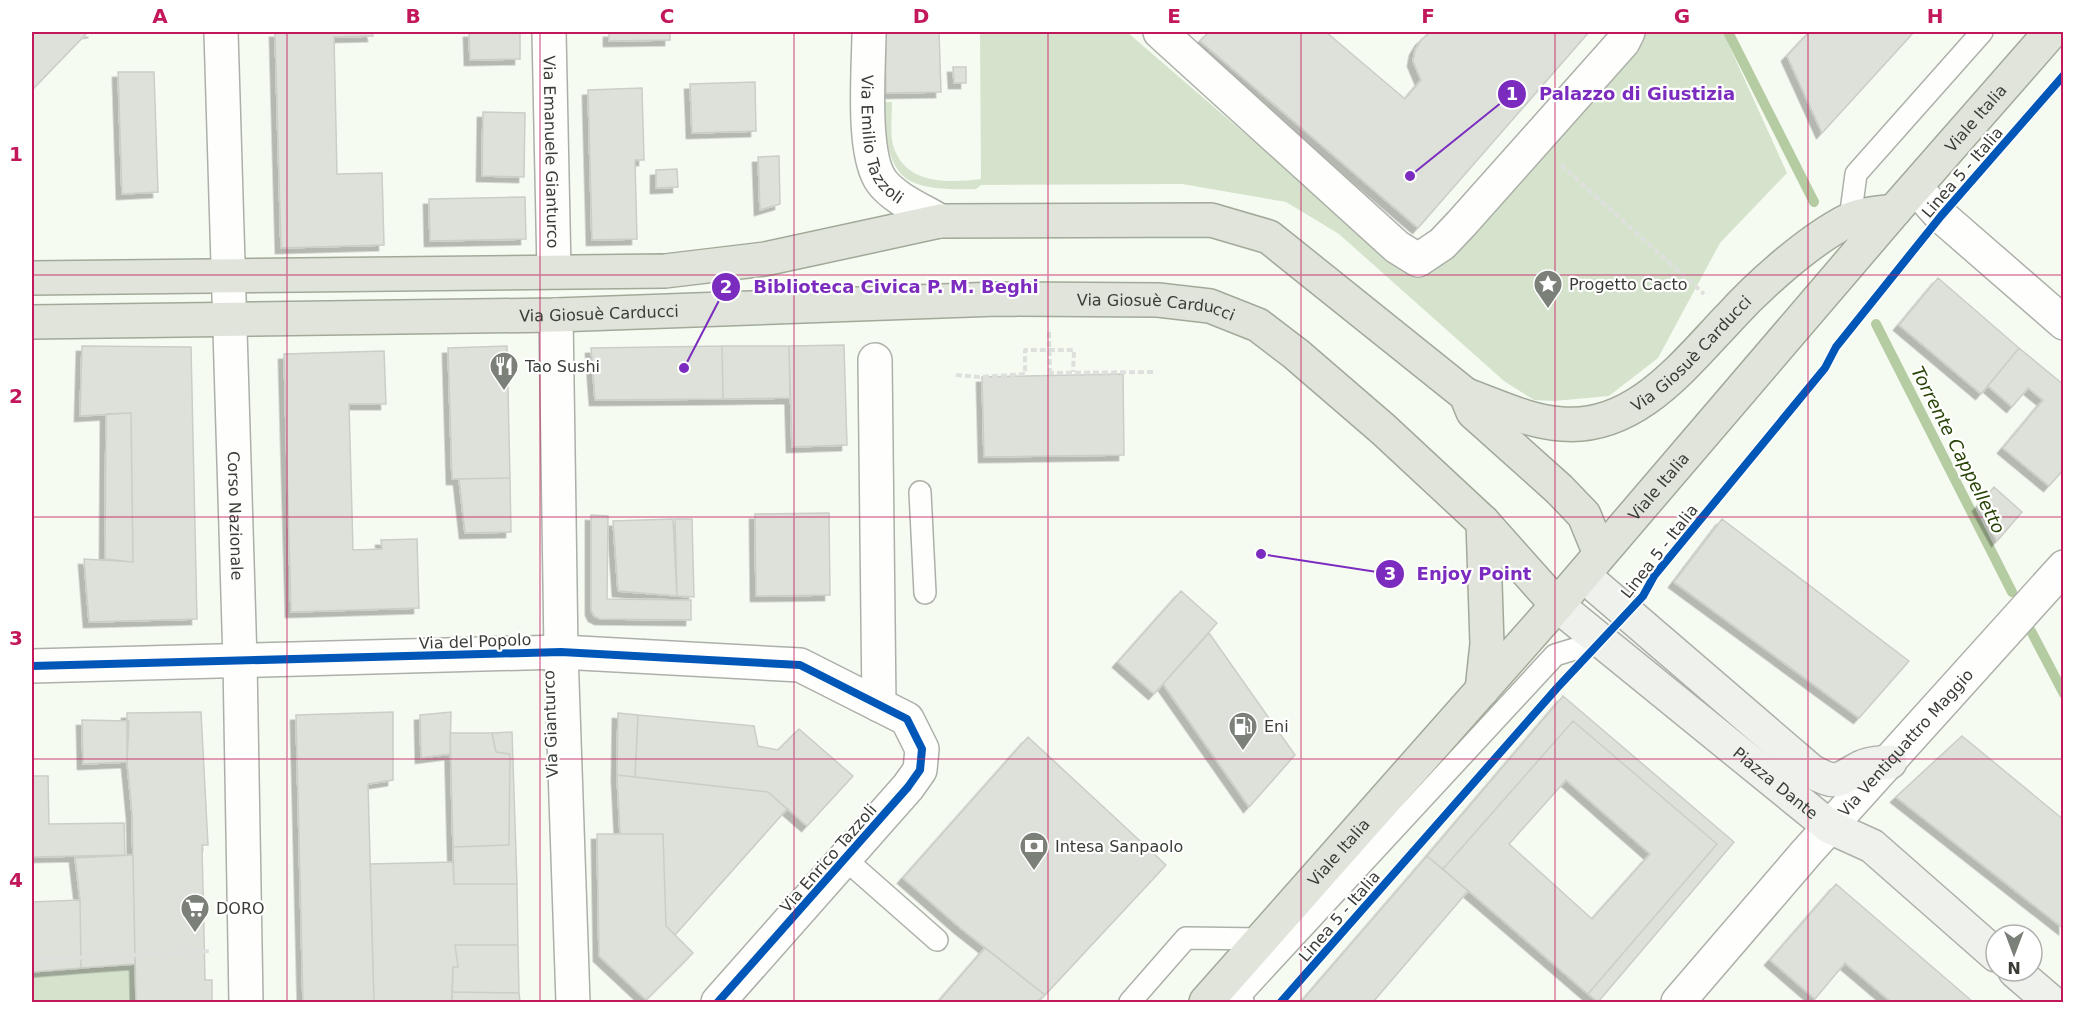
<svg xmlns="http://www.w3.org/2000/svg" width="2095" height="1034" font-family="'DejaVu Sans',sans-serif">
<defs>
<filter id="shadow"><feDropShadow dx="-5.5" dy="5.5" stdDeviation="0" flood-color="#0004"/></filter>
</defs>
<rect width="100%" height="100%" fill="#f6fbf2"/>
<path fill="#d6e3cc" d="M980 32H1127L1323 201 1389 262 1405 271 1644 32H1723L1787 173 1720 243 1658 358 1609 396 1554 401 1534 400 1504 381 1339 234 1286 202 1182 184 981 185 976 189C897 191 889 178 882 102H892C892 115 890 132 893 145 905 185 947 183 981 179Z
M135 964 136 1002H32V972Z"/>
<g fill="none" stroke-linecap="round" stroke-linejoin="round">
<path stroke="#b5cba2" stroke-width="10" d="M1728 32 1814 202
M1876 324 2012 592
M2031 631 2064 694"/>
</g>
<path fill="#dde1da" stroke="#cbcec7" stroke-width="1.5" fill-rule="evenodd" filter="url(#shadow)" d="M32 32H94L87 33 32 90Z
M275 32H372L373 36 334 37 337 174 382 173 384 245 281 248Z
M469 32H520V59L470 60Z
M609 32H670V40L609 41Z
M885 32H939L941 92 886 93Z
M1209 32H1326L1405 99 1421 80 1413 61 1415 50 1421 40 1429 33 1589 32 1418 228 1200 41Z
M1809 32H1914L1822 133 1787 56Z
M953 67H966V83H954Z
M118 72H154L158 192 122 194Z
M755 82 756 131 692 133 690 84Z
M642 88 644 160H635L637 239 592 240 588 90Z
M483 112 525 113 524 177 482 176Z
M779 156 780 204 760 210 758 157Z
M677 169 678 187 656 188V170Z
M525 197 526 239 430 241 429 199Z
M1938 278 2019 348 1981 394 1899 325Z
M844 345 847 445 792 447 789 346Z
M82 346 191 347 197 619 89 622 84 559 133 562 131 413 80 416Z
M507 346 510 478 452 479 448 348Z
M722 346H789L790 398 723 399Z
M722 346 723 399 595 400 591 348Z
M2019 348 2064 385V469L2049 486 2003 448 2043 400 2028 388 2012 407 1988 386Z
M384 351 386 404H349L353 550 382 549 381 540 417 539 419 608 291 612 284 354Z
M1123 374 1124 455 984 457 982 377Z
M131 413 133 562 105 559 106 414Z
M510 478 511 532 465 533 459 479Z
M1994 487 2022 512 1997 541 1978 506Z
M829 513 830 595 756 596 755 514Z
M591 515 608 516 607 599 691 600V620L600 619 594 616 591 610Z
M673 519 677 596 618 591 613 521Z
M675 519H692L694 597 677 596Z
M1722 519 1909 661 1859 718 1674 582Z
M1181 591 1217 623 1154 694 1118 662Z
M1209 633 1295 755 1249 807 1163 684Z
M1563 696 1734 842 1598 1002 1588 994 1717 844 1573 721 1443 869 1427 856Z
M201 712 208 845H202L205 980H212V1002H136L132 813 127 762V713Z
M393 712V780L368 784 374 1002H303L296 715Z
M451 712 450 754 421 758 420 715Z
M618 713 638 715 635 777 617 775Z
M638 715 754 726 758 746 778 750 799 729 853 776 807 826 768 792 635 777Z
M82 720 129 721 127 762 83 764Z
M1573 721 1717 844 1588 994 1443 869ZM1566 780 1650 854 1592 919 1509 844Z
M512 732 517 884H454L453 847 509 845 510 754 496 752 492 733Z
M450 733H492L496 752 510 754 509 845 453 847Z
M1962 736 2064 820V929L1896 797Z
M1028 737 1166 865 1045 995 959 927 903 878Z
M617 775 768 792 787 809 675 935 666 926 663 834H620Z
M32 776H48L49 824 124 823 125 855 32 857Z
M597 834H663L666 926 693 953 646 1000 599 956Z
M133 855 135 964 81 968 80 900 75 858Z
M1427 856 1468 891 1373 1002H1301Z
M453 862 454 884H517L518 945H455L458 967H453L452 1002H374L370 864Z
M1836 884 1973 1002H1891L1845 963 1815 999 1770 960Z
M80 900 81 968 32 972V902Z
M455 945H518L519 993 452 992 453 967H458Z
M985 948 1045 995 1036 1002H938Z
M452 992 519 993 520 1002H452Z"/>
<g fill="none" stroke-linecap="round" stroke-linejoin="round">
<g stroke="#acb0a9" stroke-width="24">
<path id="lane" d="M1850 219 1856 174 1982 32
M920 492 925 593
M845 859 937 940
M1130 1002 1186 938 1262 939 1267 944
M1234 1002 1555 655 1601 641"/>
</g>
<g stroke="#acb0a9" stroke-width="36">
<g id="street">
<path id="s1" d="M221 32 240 661 246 1002"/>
<path id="s2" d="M549 32 554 271"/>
<path id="s3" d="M869 32C869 68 861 155 882 182 895 199 922 210 940 221"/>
<path d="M1160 32 1397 247 1418 260 1442 244 1461 224 1623 42 1628 32"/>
<path d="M1916 188 1941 216 2064 323"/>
<path d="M556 315 561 652 573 1002"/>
<path d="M875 360 879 705"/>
<path d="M32 666 561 652 800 665 907 719 922 749 920 770 908 787 718 1002"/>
<path d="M1235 1001 1237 1002"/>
<path id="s4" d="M1678 1002 1806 853 2064 567"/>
</g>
</g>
<g stroke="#acb0a9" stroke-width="36">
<g id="secondary">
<path d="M1583 575 1811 771C1838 786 1837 780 1862 767 1869 763 1881 763 1890 762"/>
<path id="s5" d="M1557 605 1830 827 1872 846 1996 955"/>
<path d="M2015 971 2051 1002"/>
</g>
</g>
<g stroke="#a1aa98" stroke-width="36">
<g id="primary">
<path d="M32 278 665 271 765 259 940 221 1211 220 1269 237 1466 395 1473 412 1559 489 1584 515 1600 554"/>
<path id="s6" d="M32 322 556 315 997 299 1158 300 1210 306 1258 325 1296 354 1383 429 1483 522 1557 605"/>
<path id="s7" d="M1466 395C1497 406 1529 422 1562 424 1635 430 1684 365 1729 318 1759 285 1809 240 1849 220 1861 214 1880 213 1894 211"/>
<path d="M1482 690 1487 644 1483 522"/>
<path id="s8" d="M1206 1002 1557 605 1894 211 2051 32"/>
</g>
</g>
<path stroke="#dee0de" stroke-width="4" stroke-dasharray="6 3" stroke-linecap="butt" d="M1561 165 1704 294
M1049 332 1050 373
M956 375 979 377 1025 374V350H1074L1073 372
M1050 375V373L1153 372
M32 960 211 951"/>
<use href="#lane" stroke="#fefefd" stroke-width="21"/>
<use href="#street" stroke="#fefefd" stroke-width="33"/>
<use href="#secondary" stroke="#eef1ec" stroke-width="33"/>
<use href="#primary" stroke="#e0e4db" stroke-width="33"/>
<g stroke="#fff" stroke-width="11">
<path id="cycleway" d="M32 666 561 652 800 665 907 719 922 749 920 770 908 787 718 1002
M1281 1002 1557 688 1643 596 1654 576 1825 368 1836 347 1941 216 2064 75"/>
</g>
<use href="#cycleway" stroke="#0057b8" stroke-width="8"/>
</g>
<path fill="none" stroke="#c2185b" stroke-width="1.5" stroke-opacity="0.55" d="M287 32V1002M540 32V1002M794 32V1002M1048 32V1002M1301 32V1002M1555 32V1002M1808 32V1002M32 275H2064M32 517H2064M32 759H2064"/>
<defs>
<g id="sight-pin" transform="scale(1.5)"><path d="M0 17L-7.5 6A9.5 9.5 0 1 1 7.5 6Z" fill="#7b8078" stroke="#fff"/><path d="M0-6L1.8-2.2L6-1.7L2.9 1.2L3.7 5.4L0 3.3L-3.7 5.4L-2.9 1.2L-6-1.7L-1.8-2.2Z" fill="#fff"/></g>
<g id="restaurant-pin" transform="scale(1.5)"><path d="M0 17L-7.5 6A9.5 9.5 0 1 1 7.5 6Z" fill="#7b8078" stroke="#fff"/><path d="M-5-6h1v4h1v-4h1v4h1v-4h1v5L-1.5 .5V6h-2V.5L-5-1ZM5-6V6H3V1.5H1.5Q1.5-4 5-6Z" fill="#fff"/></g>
<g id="fuel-pin" transform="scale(1.5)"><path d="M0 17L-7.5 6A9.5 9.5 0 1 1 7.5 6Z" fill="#7b8078" stroke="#fff"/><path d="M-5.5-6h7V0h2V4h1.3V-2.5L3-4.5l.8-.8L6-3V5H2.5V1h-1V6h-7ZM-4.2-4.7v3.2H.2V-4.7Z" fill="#fff"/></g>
<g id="bank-pin" transform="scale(1.5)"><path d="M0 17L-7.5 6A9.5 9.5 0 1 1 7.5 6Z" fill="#7b8078" stroke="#fff"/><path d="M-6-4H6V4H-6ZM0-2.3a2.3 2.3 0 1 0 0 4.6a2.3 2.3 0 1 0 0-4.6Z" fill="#fff"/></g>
<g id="supermarket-pin" transform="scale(1.5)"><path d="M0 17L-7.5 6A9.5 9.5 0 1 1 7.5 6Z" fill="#7b8078" stroke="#fff"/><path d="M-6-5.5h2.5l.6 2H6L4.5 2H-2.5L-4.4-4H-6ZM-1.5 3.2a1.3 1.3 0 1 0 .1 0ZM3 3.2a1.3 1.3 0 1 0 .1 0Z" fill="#fff"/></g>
</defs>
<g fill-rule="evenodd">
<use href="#sight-pin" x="1548" y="284"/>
<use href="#restaurant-pin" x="504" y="366"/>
<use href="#fuel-pin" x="1243" y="726"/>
<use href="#bank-pin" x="1034" y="846"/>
<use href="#supermarket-pin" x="195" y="908"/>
</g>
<g text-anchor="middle" stroke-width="4.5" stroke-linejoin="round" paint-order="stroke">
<g font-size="16" fill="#393d36" stroke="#fff">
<text dy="6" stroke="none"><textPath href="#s8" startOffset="1172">Viale Italia</textPath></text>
<text dy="6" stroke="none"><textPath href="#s3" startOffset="111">Via Emilio Tazzoli</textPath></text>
<text dy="6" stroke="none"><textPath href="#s2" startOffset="120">Via Emanuele Gianturco</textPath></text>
<text transform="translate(1962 172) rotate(-49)" y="6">Linea 5 - Italia</text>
<text dy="6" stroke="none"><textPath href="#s6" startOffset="1125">Via Giosuè Carducci</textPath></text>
<text dy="6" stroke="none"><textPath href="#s6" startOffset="567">Via Giosuè Carducci</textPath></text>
<text dy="6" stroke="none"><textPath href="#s7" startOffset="254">Via Giosuè Carducci</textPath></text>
<text dy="6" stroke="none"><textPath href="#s8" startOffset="686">Viale Italia</textPath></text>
<text dy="6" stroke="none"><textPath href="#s1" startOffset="484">Corso Nazionale</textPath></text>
<text transform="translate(1659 551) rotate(-52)" y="6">Linea 5 - Italia</text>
<text transform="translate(475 641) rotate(-2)" y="6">Via del Popolo</text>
<text transform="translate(550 724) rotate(-92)" y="6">Via Gianturco</text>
<text dy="6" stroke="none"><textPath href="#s4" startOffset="345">Via Ventiquattro Maggio</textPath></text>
<text dy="6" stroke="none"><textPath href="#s5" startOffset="282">Piazza Dante</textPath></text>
<text dy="6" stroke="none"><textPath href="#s8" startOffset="200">Viale Italia</textPath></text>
<text transform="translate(828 858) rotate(-49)" y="6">Via Enrico Tazzoli</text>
<text transform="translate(1339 916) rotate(-49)" y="6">Linea 5 - Italia</text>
</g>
<g font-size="16" fill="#393d36" stroke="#fff" text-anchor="start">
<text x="1569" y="290">Progetto Cacto</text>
<text x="525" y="372">Tao Sushi</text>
<text x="1264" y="732">Eni</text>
<text x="1055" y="852">Intesa Sanpaolo</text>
<text x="216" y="914">DORO</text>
</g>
<g font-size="18" font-style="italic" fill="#294406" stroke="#fff">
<text transform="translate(1958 450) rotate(63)" y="6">Torrente Cappelletto</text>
</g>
</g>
<path fill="none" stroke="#7b2cbf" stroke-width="2" d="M1410 176L1512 94M684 368L726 287M1261 554L1390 574"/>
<g fill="#7b2cbf" stroke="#fff" stroke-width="2">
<circle cx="1410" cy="176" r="6"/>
<circle cx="684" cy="368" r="6"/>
<circle cx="1261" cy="554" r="6"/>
<circle cx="1512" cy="94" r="15"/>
<circle cx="726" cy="287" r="15"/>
<circle cx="1390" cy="574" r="15"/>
</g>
<g font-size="18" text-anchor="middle" font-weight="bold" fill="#fff">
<text x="1512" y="100">1</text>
<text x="726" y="293">2</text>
<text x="1390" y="580">3</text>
</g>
<g font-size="18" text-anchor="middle" font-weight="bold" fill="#7b2cbf" stroke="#fff" stroke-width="4.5" stroke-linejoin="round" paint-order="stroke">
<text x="1637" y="100">Palazzo di Giustizia</text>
<text x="896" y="293">Biblioteca Civica P. M. Beghi</text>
<text x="1474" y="580">Enjoy Point</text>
</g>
<rect width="2095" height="1034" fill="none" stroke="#ffffff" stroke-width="66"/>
<g transform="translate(2014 953) rotate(180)"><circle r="28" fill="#ffffff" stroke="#b0b1af" stroke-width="1.5"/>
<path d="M0-4.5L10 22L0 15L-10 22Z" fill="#7b8078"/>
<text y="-9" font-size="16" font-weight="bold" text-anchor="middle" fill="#393d36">N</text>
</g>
<rect x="33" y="33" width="2029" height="968" fill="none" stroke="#c2185b" stroke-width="2"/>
<g font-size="20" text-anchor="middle" font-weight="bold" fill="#c2185b">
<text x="160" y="23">A</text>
<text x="413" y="23">B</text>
<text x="667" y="23">C</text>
<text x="921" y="23">D</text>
<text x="1174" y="23">E</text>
<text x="1428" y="23">F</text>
<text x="1682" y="23">G</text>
<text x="1935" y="23">H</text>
<text x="16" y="161">1</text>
<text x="16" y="403">2</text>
<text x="16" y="645">3</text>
<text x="16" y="887">4</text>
</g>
</svg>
